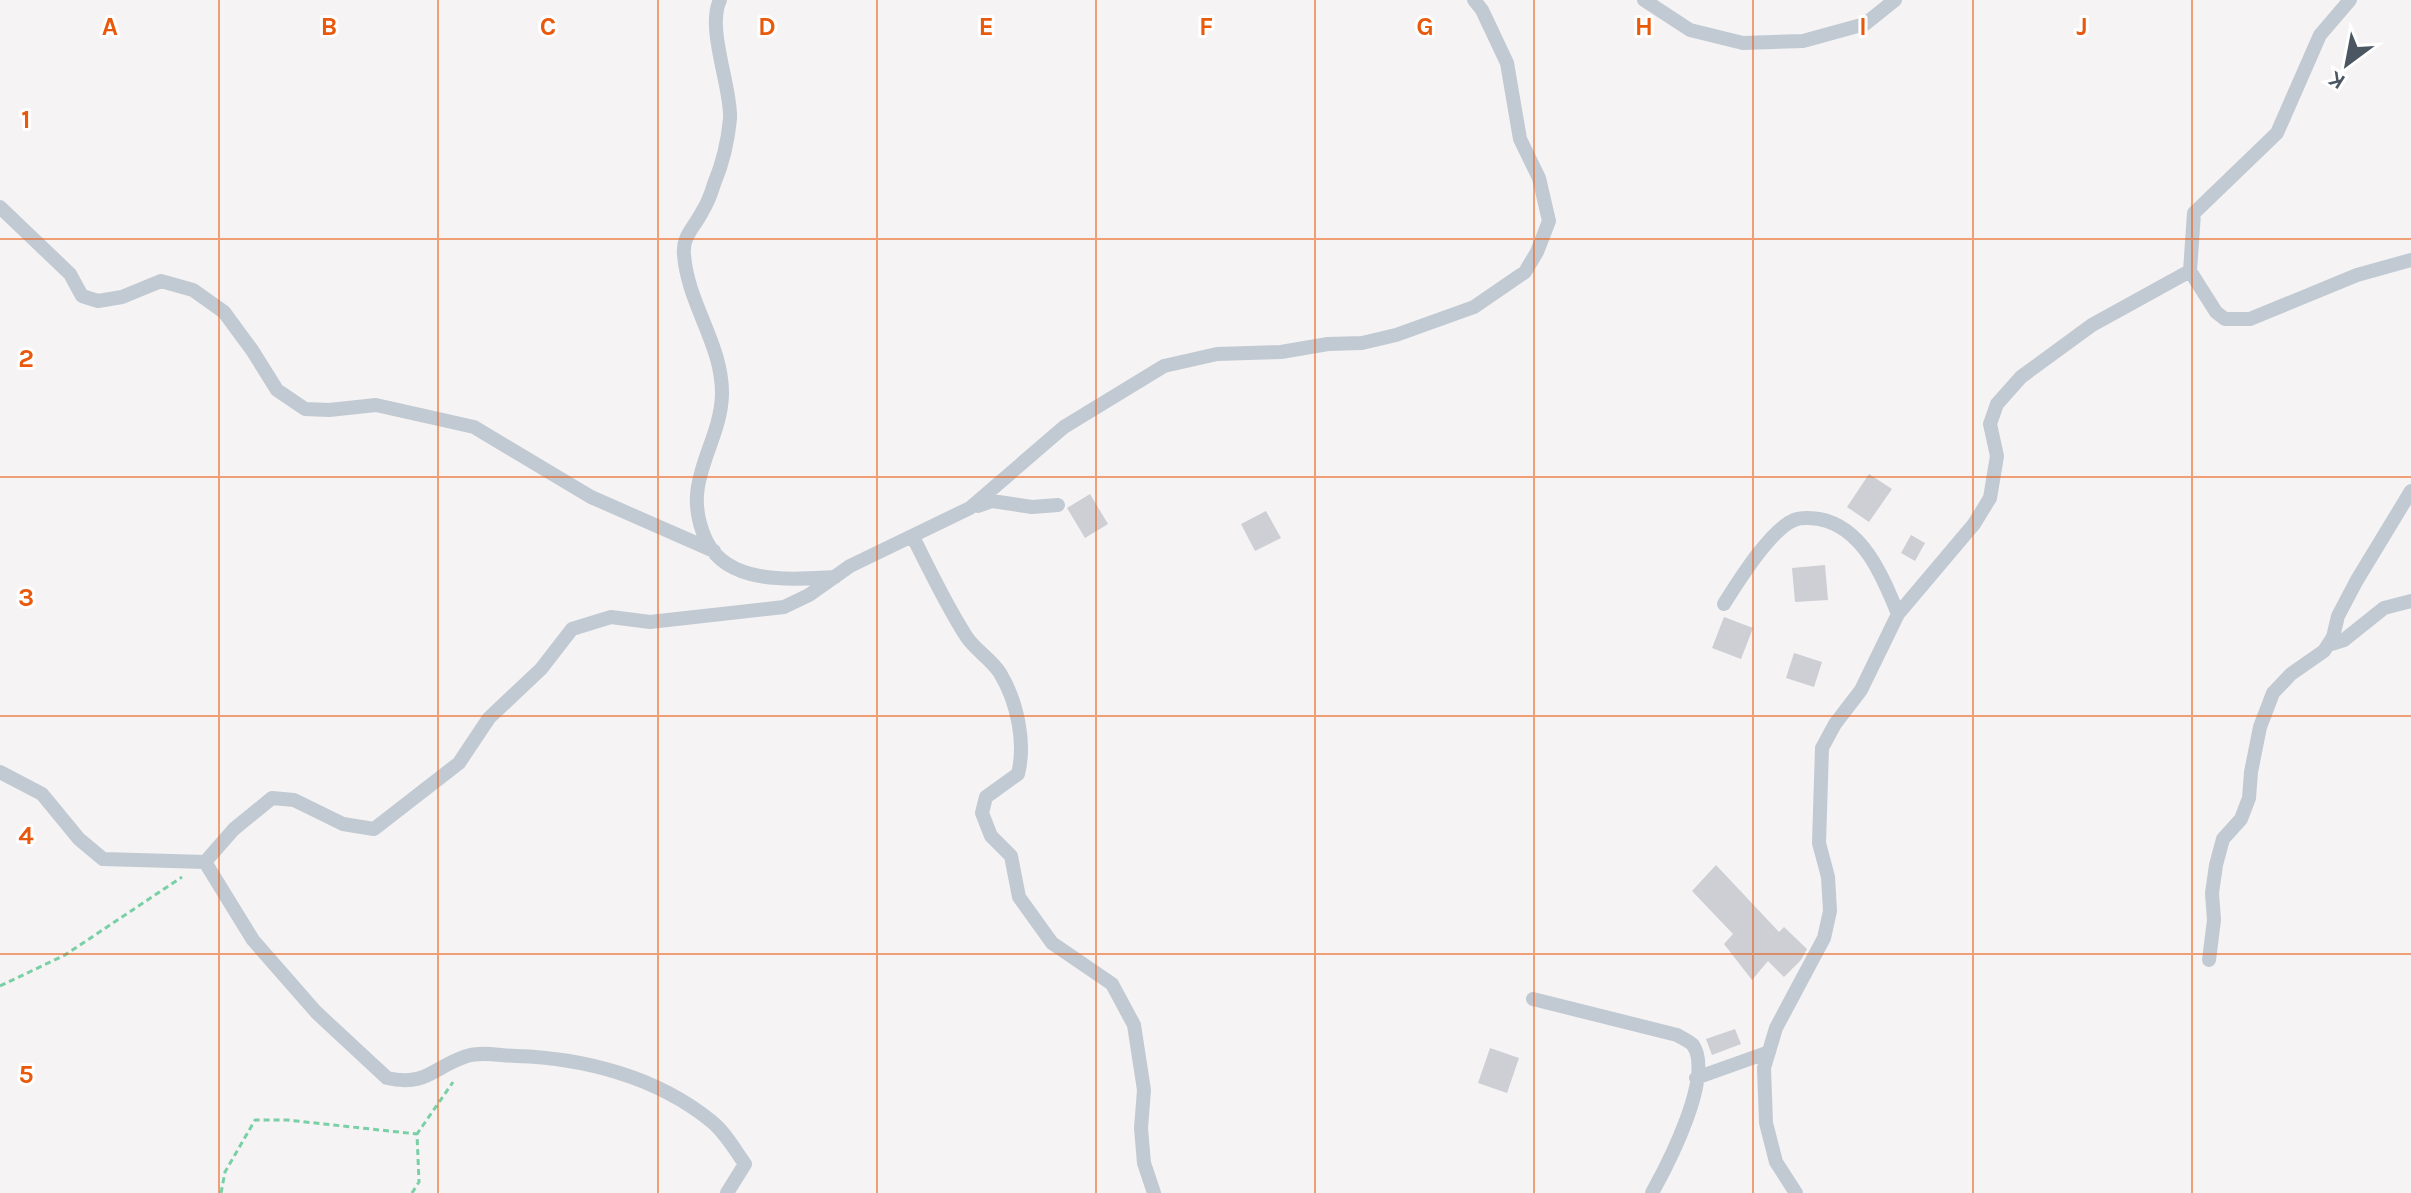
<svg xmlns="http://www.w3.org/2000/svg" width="2411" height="1193" font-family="Karla,sans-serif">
<rect width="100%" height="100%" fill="#f5f3f3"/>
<path fill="#cdcfd5" d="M1869 474 1892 489 1869 522 1847 507Z
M1090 494 1108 524 1085 538 1067 508Z
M1266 511 1281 538 1255 551 1241 524Z
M1911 535 1925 543 1915 561 1901 553Z
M1825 565 1828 600 1795 602 1792 568Z
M1724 617 1753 628 1741 659 1712 648Z
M1794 653 1822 662 1814 687 1786 678Z
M1716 865 1779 932 1784 927 1807 949 1801 960 1784 977 1768 961 1752 980 1724 944 1733 934 1692 891Z
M1735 1029 1741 1044 1712 1055 1706 1039Z
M1490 1048 1519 1058 1507 1093 1478 1083Z"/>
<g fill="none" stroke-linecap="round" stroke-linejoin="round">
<path stroke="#7ad0a6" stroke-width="3" stroke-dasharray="6 4" stroke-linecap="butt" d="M0 986 65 955 182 877
M221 1193 225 1172 255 1120H287L417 1134
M412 1193 419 1182 417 1134 453 1082"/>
<path stroke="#c1cad2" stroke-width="14" d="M720 0C706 28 732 89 730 119 728 140 722 165 714 184 711 194 707 204 702 212 694 228 682 236 684 255 688 305 723 345 722 395 720 448 678 483 707 542 730 586 794 579 835 577
M1644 0 1690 30 1743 43 1803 41 1865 24 1895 0
M0 207 70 274 82 296 98 301 122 297 161 281 193 290 224 312 252 350 277 390 305 409 329 410 376 405 474 427 591 497 714 551
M2190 271 2194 213 2277 133 2320 35 2350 0
M978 506 992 501 1032 507 1058 505
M913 537C930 571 946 605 966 636 975 650 991 659 1000 673 1017 701 1026 742 1018 774L986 797 982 813 991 836 1011 856 1019 897 1052 943 1112 984 1134 1025 1144 1090 1141 1128 1144 1163 1154 1193
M1724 604C1738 582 1770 530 1794 520 1801 517 1812 518 1819 519 1863 527 1883 577 1898 614
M2328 645 2344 640 2384 608 2411 601
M0 772 42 794 79 839 103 859 205 862
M205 862 234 829 272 798 294 800 343 824 374 829 459 763 489 718 541 669 572 629 611 617 650 622 784 607 809 595 850 566 970 508 1064 427 1164 366 1217 354 1281 352 1328 344 1362 343 1396 335 1474 307 1525 272 1537 252 1549 221 1539 178 1520 139 1507 63 1482 10 1474 0
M205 862 253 940 316 1012 387 1078C428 1087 434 1066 467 1056 481 1051 502 1056 516 1056 584 1058 657 1077 711 1121 725 1132 735 1150 745 1164L727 1193
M2209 960 2214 920 2212 893 2216 865 2223 839 2241 819 2249 798 2251 772 2260 727 2273 693 2291 674 2324 651 2333 637 2338 616 2357 580 2411 491
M1533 999 1677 1035C1682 1038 1689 1041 1693 1045 1714 1076 1668 1164 1652 1193
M1696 1078 1769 1052
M1796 1193 1776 1162 1766 1123 1764 1068 1776 1028 1824 938 1830 911 1828 877 1819 843 1822 748 1835 724 1861 690 1898 614 1974 524 1990 498 1997 456 1990 424 1997 404 2021 377 2092 325 2190 271 2216 312 2225 319H2250L2357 275 2411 260"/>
</g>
<path fill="none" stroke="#e8590c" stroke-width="2" stroke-opacity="0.55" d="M219 0V1193M438 0V1193M658 0V1193M877 0V1193M1096 0V1193M1315 0V1193M1534 0V1193M1753 0V1193M1973 0V1193M2192 0V1193M0 239H2411M0 477H2411M0 716H2411M0 954H2411"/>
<g font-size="26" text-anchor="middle" font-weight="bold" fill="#e8590c" stroke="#fff" stroke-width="6" stroke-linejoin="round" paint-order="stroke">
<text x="110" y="35">A</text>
<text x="329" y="35">B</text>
<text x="548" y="35">C</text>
<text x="767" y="35">D</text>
<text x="986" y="35">E</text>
<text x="1206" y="35">F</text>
<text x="1425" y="35">G</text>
<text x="1644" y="35">H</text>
<text x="1863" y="35">I</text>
<text x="2082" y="35">J</text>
<text x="26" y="128">1</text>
<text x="26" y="367">2</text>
<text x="26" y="606">3</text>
<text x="26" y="844">4</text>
<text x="26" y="1083">5</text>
</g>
<g transform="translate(2347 64) rotate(212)" stroke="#ffffff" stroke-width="6" paint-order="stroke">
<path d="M0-6L14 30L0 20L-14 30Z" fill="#4a5661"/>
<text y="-12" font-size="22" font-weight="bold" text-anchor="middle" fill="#4a5661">K</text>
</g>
</svg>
